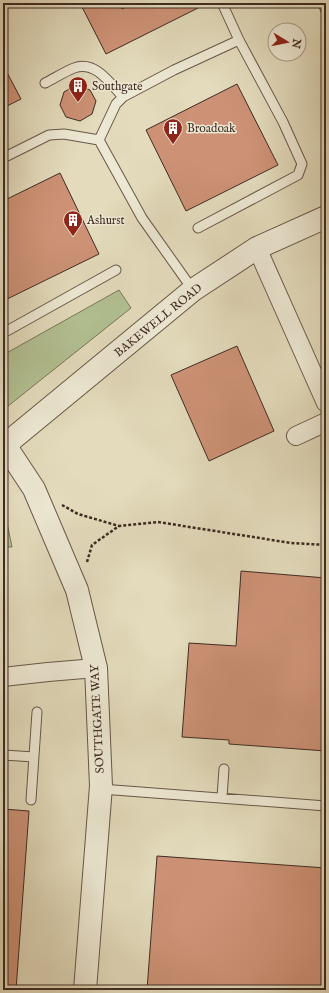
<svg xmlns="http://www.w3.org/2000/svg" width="329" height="993" font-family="'IM FELL English',serif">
<rect width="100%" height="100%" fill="#e3dbbc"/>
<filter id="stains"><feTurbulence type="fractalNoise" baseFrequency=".005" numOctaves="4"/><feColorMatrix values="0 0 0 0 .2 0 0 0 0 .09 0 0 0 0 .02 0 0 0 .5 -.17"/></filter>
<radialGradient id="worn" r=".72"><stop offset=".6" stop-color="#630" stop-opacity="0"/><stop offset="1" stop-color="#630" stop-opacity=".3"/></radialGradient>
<path fill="#b2c092" stroke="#78765a" d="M119 290 131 308 3 410V355Z
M3 503 12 547H3Z"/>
<path fill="#cd9276" stroke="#3f2b23" d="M80 3H119L122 9 134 3H208L106 54Z
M3 65 21 99 3 108Z
M237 84 278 165 186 211 146 130Z
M76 85 90 90 96 101 92 114 80 121 66 117 60 105 64 92Z
M60 173 99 254 3 301V201Z
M237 346 274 431 209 461 171 375Z
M241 571 326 578V751L229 744V740L182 737 189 643 236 646Z
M3 809 29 811 16 990H3Z
M157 856 326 868V990H147Z"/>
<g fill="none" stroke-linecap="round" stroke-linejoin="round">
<g stroke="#685749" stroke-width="11">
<path id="service" d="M323 3 326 11
M45 83C55 78 64 72 74 68 95 60 110 83 123 97
M99 140 116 104 123 97 174 70 239 40
M99 140 142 218 193 290
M3 158 49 135 64 134 99 140
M198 228 298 175 302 164 283 122 239 40 222 3
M3 328 5 332 116 270
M3 755 34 757
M101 789 326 806
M222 797 224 769
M31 800 37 712"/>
</g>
<g stroke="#685749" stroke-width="20">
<path id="minor" d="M257 248 326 403
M296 436 326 422
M3 677 48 672 96 668"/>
</g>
<g stroke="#685749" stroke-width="24">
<path id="tertiary" d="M3 443 5 445 34 489 77 590 96 668 101 786 85 990
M5 445 193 290 257 248 326 217"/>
</g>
<path stroke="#3f2b23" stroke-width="2.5" stroke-dasharray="3 2" stroke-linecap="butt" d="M62 505 78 514 119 526
M87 562 92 545 119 526 158 522 291 543 326 545"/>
<use href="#service" stroke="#ede8d3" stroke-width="9"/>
<use href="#minor" stroke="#ede8d3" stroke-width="18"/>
<use href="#tertiary" stroke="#ede8d3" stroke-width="22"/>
</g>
<defs>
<g id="building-pin" transform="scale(1)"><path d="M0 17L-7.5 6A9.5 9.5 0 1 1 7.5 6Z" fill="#8f2418" stroke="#ede8d3"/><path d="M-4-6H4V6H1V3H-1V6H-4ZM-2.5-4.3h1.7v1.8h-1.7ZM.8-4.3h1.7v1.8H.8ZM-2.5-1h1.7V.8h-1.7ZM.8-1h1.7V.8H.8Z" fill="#fff"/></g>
</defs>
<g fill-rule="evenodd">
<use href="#building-pin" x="78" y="86"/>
<use href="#building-pin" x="173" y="128"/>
<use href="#building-pin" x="73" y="220"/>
</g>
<g text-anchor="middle" stroke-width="3" stroke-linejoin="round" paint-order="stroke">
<g font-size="12" fill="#3f2b23" stroke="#ede8d3" text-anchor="start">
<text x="92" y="90">Southgate</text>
<text x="187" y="132">Broadoak</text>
<text x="87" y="224">Ashurst</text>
</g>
<g font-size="12" fill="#3f2b23" stroke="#ede8d3">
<text transform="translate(158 320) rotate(-39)" y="4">BAKEWELL ROAD</text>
<text transform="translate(97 719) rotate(-93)" y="4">SOUTHGATE WAY</text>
</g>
</g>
<rect width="329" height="993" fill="none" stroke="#e3dbbc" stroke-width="16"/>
<rect x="4" y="4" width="321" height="985" fill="none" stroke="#3f2b23" stroke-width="2"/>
<rect x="8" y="8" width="313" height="977" fill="none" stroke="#3f2b23"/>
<g transform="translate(287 42) rotate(100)"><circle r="19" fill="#ede8d3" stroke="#a79c8d"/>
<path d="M0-3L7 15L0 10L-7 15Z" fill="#8f2418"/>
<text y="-6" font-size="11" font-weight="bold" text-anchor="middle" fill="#3f2b23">N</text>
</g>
<rect width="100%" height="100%" filter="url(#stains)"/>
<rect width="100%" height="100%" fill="url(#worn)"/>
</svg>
